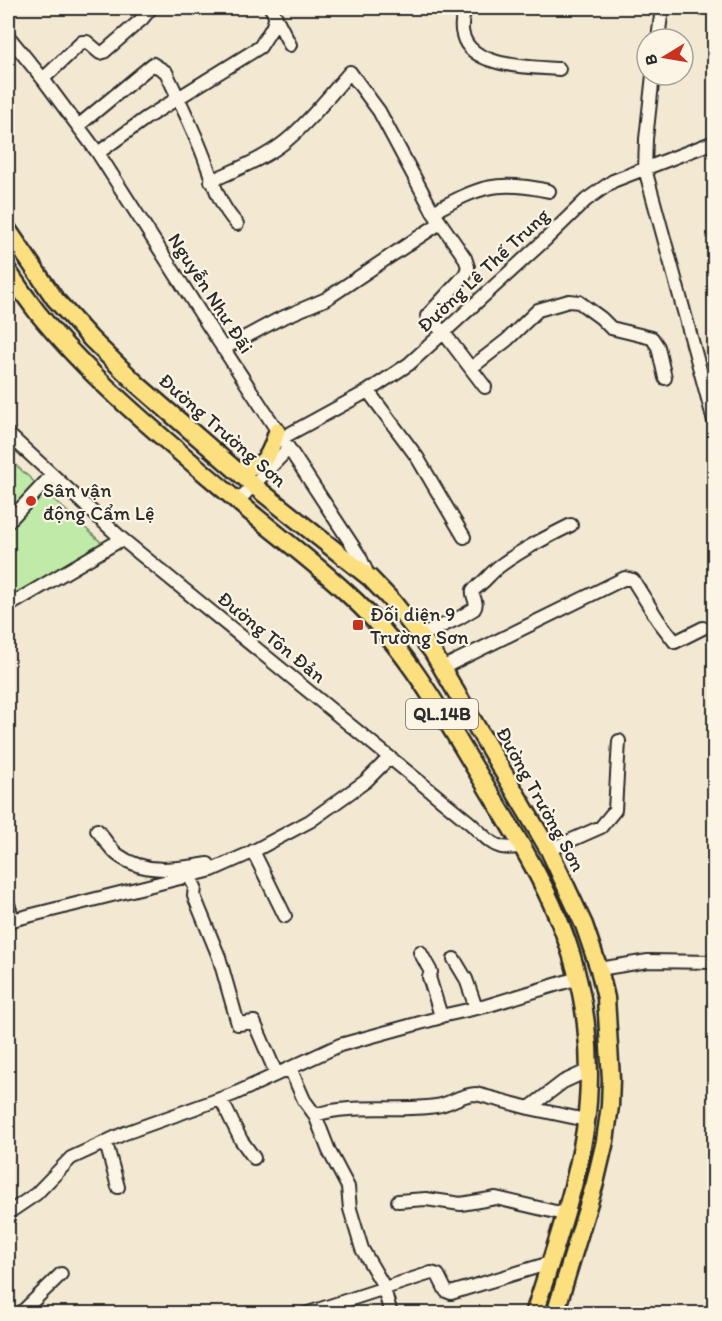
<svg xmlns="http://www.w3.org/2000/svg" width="722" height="1321" font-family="Itim,sans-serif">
<rect width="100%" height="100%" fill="#f3e8d2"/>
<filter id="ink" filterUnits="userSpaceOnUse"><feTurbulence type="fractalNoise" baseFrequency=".0167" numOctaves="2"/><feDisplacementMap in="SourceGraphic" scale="12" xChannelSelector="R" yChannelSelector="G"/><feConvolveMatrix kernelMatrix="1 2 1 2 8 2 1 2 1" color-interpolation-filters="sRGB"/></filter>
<g filter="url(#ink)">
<path fill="#bfeaa7" stroke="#758a69" stroke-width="1.5" d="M8 458 103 544 8 601Z"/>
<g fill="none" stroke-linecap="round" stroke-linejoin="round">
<g stroke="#2b2b2b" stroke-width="16">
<path id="minor" d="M271 8 290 45
M465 8C463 17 460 26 463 35 471 68 532 67 559 69
M8 36 43 79 98 153 208 325 360 557 368 575
M658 39 662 8
M653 75 646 139 645 169 714 421
M43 79 82 42H87L100 53 104 52 142 19 151 8
M78 126 153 64 166 72C179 100 193 128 204 157 213 182 219 205 237 224
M98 153 146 118 260 47 272 28 276 17
M211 181C237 169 264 159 286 141 310 121 330 95 350 72L379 111 433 212 465 258 468 267 465 275 427 316 444 333 485 387
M433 212C479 187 496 179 549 191
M223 349 277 320 326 299 440 223
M471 368 507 340 538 310 569 301 579 302 601 318 611 328 652 338 658 347 665 378
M368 391 417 457 464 537
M8 434 122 539 470 823C488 839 495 853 522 846
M282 438 368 391 409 364 546 239 586 200 613 181 714 142
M238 501 288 449
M8 522 52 475
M8 606 122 539
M420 636 459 618 474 609C479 602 471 597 473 590 484 583 491 572 501 565 523 549 547 537 571 525
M442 668 625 578 633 580 658 620 675 642 703 628
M97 830C104 838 110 849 118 855 145 875 177 869 208 864
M549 850 601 827 615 810 619 741
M253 851 285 916
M189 876 195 887 194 896 219 957 238 1024 254 1022 276 1073
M8 904 13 920
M8 921 212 870 248 854 310 821 366 781 389 758
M420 952 431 972 429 977 441 1016
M454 959 466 979 476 1008
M599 969 648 961 714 962
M290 1068 304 1100 315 1115 329 1151 348 1187 350 1209 362 1249 383 1285 391 1314
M221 1099 241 1140 254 1158
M529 1108 563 1082 589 1070
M315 1115C352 1103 397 1112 436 1106 451 1104 461 1094 476 1094L529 1108 586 1120
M106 1143 118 1187
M398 1201 426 1199 461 1204 496 1198 564 1214
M8 1213 36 1194 71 1158 125 1133 234 1094 340 1045 438 1018 441 1016 486 1006 578 978
M20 1314 61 1274
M305 1314 431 1273 438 1275 446 1291 451 1293 550 1263"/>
</g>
<g stroke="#2b2b2b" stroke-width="20">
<path id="major" d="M238 471C266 465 269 457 277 431"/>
</g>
<g stroke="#2b2b2b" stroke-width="21">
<path id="highway" d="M8 230 55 299 91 339 138 385 253 485 370 578 393 602 432 651 549 850 584 925 599 969 606 998 611 1079 610 1106 605 1141 595 1183 555 1314
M8 271C17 285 27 299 37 312 94 383 167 441 236 500 273 532 312 560 348 594 403 644 440 710 478 773 506 820 537 867 558 918 586 984 595 1059 585 1130 575 1192 553 1254 534 1314"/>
</g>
<use href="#minor" stroke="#fcf5e5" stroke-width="12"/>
<use href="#major" stroke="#fce080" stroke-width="15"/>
<use href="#highway" stroke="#fce080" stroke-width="16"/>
</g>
</g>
<g fill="#c8321e" stroke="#fcf5e5" stroke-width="2">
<circle cx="31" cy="501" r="6"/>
<rect x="352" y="619" width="12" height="12" rx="3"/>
</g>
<g text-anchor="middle" stroke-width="4.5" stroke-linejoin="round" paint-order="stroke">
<rect fill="#fcf5e5" stroke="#6a6863" stroke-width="1.5" x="406" y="699" width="72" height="30" rx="4.5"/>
<g font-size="18" font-weight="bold" fill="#2b2b2b">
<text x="442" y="720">QL.14B</text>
</g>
<g font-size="20" fill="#2b2b2b" stroke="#fcf5e5">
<text transform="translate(483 270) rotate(-43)" y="7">Đường Lê Thế Trung</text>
<text transform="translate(211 293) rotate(57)" y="7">Nguyễn Như Đãi</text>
<text transform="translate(223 430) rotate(41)" y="7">Đường Trường Sơn</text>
<text transform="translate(272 637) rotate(39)" y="7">Đường Tôn Đản</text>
<text transform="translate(541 799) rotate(61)" y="7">Đường Trường Sơn</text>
</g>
<g font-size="20" fill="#2b2b2b" stroke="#fcf5e5" text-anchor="start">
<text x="43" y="497">Sân vận<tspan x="43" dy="23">động Cẩm Lệ</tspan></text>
<text x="370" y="621">Đối diện 9<tspan x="370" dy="23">Trường Sơn</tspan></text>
</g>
</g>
<rect width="722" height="1321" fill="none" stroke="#fcf5e5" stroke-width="30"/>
<rect x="15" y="15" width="692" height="1291" fill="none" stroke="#2b2b2b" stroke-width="2" filter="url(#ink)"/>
<g transform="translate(665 57) rotate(259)"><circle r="28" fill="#fcf5e5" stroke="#a8a49b" stroke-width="1.5"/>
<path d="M0-4.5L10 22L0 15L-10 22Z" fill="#c8321e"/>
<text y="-9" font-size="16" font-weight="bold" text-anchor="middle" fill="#2b2b2b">B</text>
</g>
</svg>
